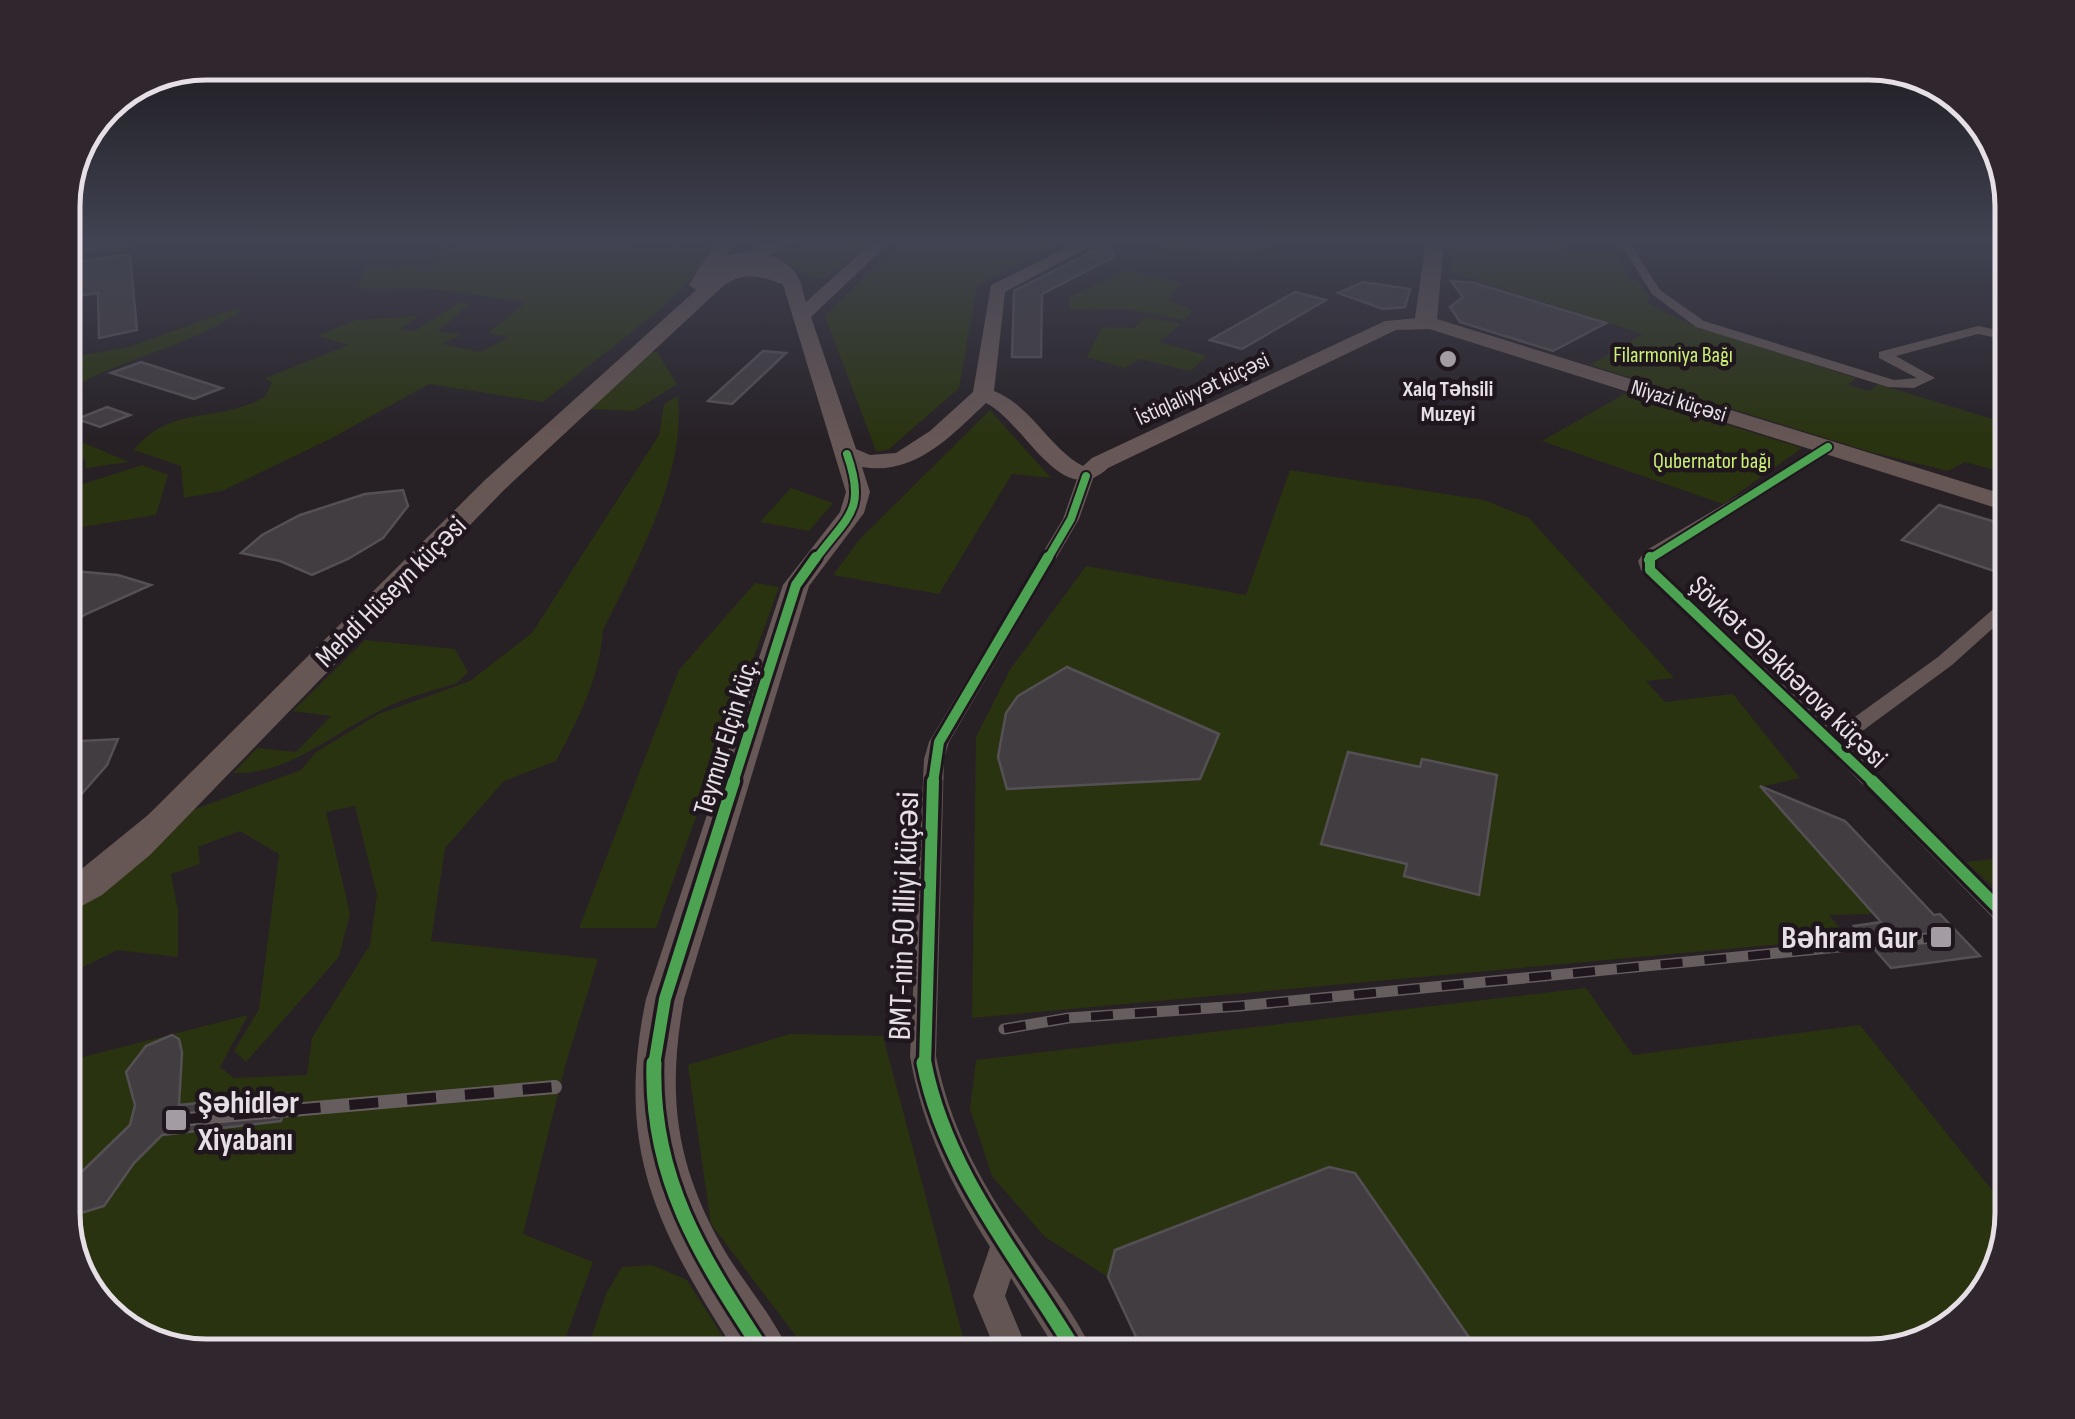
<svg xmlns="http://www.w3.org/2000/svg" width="2075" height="1419" font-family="'Sofia Sans Condensed',sans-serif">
<rect width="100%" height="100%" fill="#272126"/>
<path fill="#2a3310" d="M495 240H638L633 247 710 244 702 269 662 308 543 402 429 384 330 439 222 491 184 498 181 466 134 450C173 403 214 425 265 397L272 383 265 378 349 345 317 336 355 320 420 316 400 329 414 331 460 302 469 304 438 332 462 334 442 344 480 352 509 337 488 333 526 302 435 289 358 288 366 267 431 264 444 246Z
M812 240H877L824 279 810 277 771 253Z
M902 240H1068L977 285 959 388 888 450 876 451 825 316Z
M1138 240H1269L1267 247 1239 263Z
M1453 240H1560L1568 253 1615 252 1629 278 1639 282 1650 297 1647 303 1691 325 1856 378 1848 385 1870 391 1878 384 2012 425V475L1965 462 1948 471 1871 452 1590 365 1643 334 1450 272Z
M1127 270 1181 283 1169 300 1193 311 1184 320 1126 309 1069 310V297Z
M234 309 243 310C188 348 119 358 63 393V359L129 347Z
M1146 317 1181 324 1159 342 1207 356 1191 371 1140 359 1124 368 1087 357 1102 327 1134 328Z
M646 352H657L677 384 634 411 585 409Z
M1626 393 1802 448 1723 504 1542 441Z
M678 396C686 475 637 560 603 630 600 677 578 720 556 761L504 781 445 848 431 941 598 959 566 1063 523 1234 593 1262 559 1356H206L126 1332 81 1284 63 1222V1062L248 1015 220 1067 234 1078 307 1075 312 1038 370 945 377 895 355 806 326 812 350 914 339 957 246 1062 234 1051 259 1009 279 854 240 831 198 847 200 864 171 874 178 911V957L117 950 63 977V917L96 896 190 811 301 770 316 752 379 714 470 681 532 633 659 435 664 404Z
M990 410 1051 478 1012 474 939 594 833 575 860 539Z
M63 429 72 438 129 462 86 468 85 459 63 462Z
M142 465 168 475 156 515 63 530V475L73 473 74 487Z
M1290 470 1484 500 1529 518 1674 678 1646 681 1665 702 1733 694 1800 778 1761 787 1874 914 1829 915 1848 938 972 1018 976 737 1011 668 1086 566 1246 595Z
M791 488 833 503 809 531 760 522Z
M755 583 779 587 656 928H579L679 670Z
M365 640 455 649 468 672 457 683C433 691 406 697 383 709 334 732 290 775 233 773L257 748 296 752 331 716 293 711Z
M2012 857V904L1966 862Z
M1586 988 1633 1055 1860 1025 2012 1215 1988 1293 1933 1341 1870 1356H1145L1108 1277 1045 1237 992 1176 970 1109 976 1060Z
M790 1034 883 1036 968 1356H811L711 1224 688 1065Z
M652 1265 687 1280 735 1356H585L606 1294 622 1267Z"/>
<path fill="#423d41" stroke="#555054" stroke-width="2.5" d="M1107 244 1114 257 1042 294 1041 357H1012L1014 291Z
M122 255 130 256 137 330 99 338 98 293 63 298V264Z
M1451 281 1475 283 1606 323 1553 351 1460 322 1450 307 1463 297Z
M1363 282 1410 289 1405 307 1383 309 1338 293Z
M1295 292 1326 300 1242 349 1210 340Z
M763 351 786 353 732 404 708 401Z
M141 362 222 388 194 399 111 373Z
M107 407 130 415 100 427 77 419Z
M403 490 408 506 383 538 348 559 312 575 280 561 241 553 262 535 300 515 365 494Z
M1939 505 2012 527V568L2006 575 1902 540Z
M63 570 118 575 151 585 86 614 63 629Z
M1067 667 1219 734 1200 779 1007 789 998 757 1006 713 1018 696Z
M118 739 107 765 63 815V742Z
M1348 752 1420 767 1422 759 1497 775 1479 895 1404 876 1407 864 1321 844Z
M1760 786 1845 821 1934 915 1940 914 1980 956 1891 968 1854 926 1881 922Z
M172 1035 179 1039 182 1052 179 1105 289 1094 281 1121 162 1135 134 1163 104 1206 78 1214 67 1212 63 1190 130 1125 135 1105 126 1072 146 1046Z
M1329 1167 1355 1173 1482 1356H1145L1108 1277 1115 1250Z"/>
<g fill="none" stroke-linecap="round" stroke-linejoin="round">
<path fill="#625554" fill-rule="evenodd" d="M130 240H155L63 256V250Z
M1618 240H1628L1660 290 1704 321 1894 380 1917 378 1879 358V352L1978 326 2012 333V341L1978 334 1896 356 1935 378 1914 388 1888 387 1696 327 1652 294Z
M1828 443 1835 447 1833 450 1657 558 1658 568 1834 732 1938 657 2006 598 2012 597V611L1952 665 1846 743 2012 908V931L2003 928 1826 747 1641 570 1638 561 1645 551Z
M1086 471 1094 476 1079 519 949 742 944 759 936 1056C952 1136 987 1192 1032 1257 1054 1288 1080 1321 1094 1356H1060L1011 1278 1005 1296 1030 1356H998L973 1296 990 1247C952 1186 922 1127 910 1056L924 759 929 742 1063 519 1078 476Z"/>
<path fill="#675756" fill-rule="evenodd" d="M875 240H892L811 317 856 449 870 455 896 453 930 431 973 392 991 285 1082 240H1102L1005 292 994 391C1032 406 1048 447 1083 466L1092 458 1385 321 1430 317 1439 323 1430 329 1396 330 1108 468C1061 512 1025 422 986 403 951 436 915 476 862 467L870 492 864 513 809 586 684 999C666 1099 676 1170 729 1258 750 1290 776 1321 791 1356H738C658 1230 614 1152 646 999L783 585 840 512 846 492 781 278C757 256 740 264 714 274L706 269C727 247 773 246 794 271 801 279 803 292 806 302Z"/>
<path fill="#665654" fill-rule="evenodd" d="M717 240H735L718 271 761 244 797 240 751 264H766L801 281 792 287C765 279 746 267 721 288L504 490 150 855 102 895 63 916V884L148 815 486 479 696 290 689 285Z
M1426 240H1444L1437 319 2012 497V513L1423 327 1415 318Z"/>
<g stroke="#665d5f" stroke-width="11">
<path id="rail-far1" d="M1004 1029 1068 1018 1240 1006 1941 937"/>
</g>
<g stroke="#665d5f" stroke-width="14">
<path id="rail" d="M176 1120 555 1087"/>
</g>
<use href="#rail-far1" stroke="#1f161e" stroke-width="8" stroke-dasharray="22" stroke-linecap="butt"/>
<use href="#rail" stroke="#1f161e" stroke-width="10" stroke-dasharray="29" stroke-linecap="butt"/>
<g stroke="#1f161e" stroke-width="12">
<path id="cycleway-far3" d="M815 560C848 515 867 511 847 454
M1047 560 1071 519 1086 476
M1648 560 1828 447"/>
</g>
<g stroke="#1f161e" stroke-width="16">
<path id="cycleway-far2" d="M1650 557V570L1874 783
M733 783 796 585 816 557
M933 783 939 742 1048 557"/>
</g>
<g stroke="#1f161e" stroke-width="19">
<path id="cycleway-far1" d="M1872 781 2012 922
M654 1065 665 999 734 781
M925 1065 933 781"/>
</g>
<g stroke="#1f161e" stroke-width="21">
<path id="cycleway" d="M654 1063C650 1181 704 1261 766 1356
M924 1063C946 1175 1021 1260 1078 1356"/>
</g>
<use href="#cycleway-far3" stroke="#4ca352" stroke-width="8"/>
<use href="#cycleway-far2" stroke="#4ca352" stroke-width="10"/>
<use href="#cycleway-far1" stroke="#4ca352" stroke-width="12"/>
<use href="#cycleway" stroke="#4ca352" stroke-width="15"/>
</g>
<linearGradient id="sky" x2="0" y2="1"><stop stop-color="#151215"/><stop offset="0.55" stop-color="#414352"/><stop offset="1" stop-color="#414352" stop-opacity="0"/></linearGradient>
<rect width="2075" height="438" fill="url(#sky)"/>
<g fill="#a39ca2" stroke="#1f161e" stroke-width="4">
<circle cx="1448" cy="359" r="10"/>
<rect x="1929" y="925" width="24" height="24" rx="5"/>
<rect x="164" y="1108" width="24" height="24" rx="5"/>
</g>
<g text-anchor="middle" stroke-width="9" stroke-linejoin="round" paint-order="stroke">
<g font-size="22" fill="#ccf176" stroke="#1f161e">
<text x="1673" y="362">Filarmoniya Bağı</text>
<text x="1712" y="468">Qubernator bağı</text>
</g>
<g font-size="22" fill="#e6dfe5" stroke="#1f161e">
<text transform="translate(1202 388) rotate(-25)" y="8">İstiqlaliyyət küçəsi</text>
<text transform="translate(1679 400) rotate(17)" y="8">Niyazi küçəsi</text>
</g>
<g font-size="22" font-weight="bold" fill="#e6dfe5" stroke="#1f161e">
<text x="1448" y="396">Xalq Təhsili<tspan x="1448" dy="25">Muzeyi</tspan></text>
</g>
<g font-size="28" fill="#e6dfe5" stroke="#1f161e">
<text transform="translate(390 591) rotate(-45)" y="10">Mehdi Hüseyn küçəsi</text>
<text transform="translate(1789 671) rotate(44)" y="10">Şövkət Ələkbərova küçəsi</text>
<text transform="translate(725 736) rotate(-73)" y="10">Teymur Elçin küç.</text>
</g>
<g font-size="32" fill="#e6dfe5" stroke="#1f161e">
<text transform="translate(903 916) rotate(-88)" y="11">BMT-nin 50 illiyi küçəsi</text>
</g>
<g font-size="32" font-weight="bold" fill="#e6dfe5" stroke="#1f161e" text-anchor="end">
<text x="1918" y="948">Bəhram Gur</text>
<text x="198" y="1113" text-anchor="start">Şəhidlər<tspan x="198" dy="37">Xiyabanı</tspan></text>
</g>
</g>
<path d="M0 0H2075V1419H0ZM206 80H1869A126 126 0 0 1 1995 206V1213A126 126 0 0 1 1869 1339H206A126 126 0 0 1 80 1213V206A126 126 0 0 1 206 80Z" fill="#2f262e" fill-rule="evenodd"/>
<path fill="none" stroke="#e6dfe5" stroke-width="5" d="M206 80H1869A126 126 0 0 1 1995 206V1213A126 126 0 0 1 1869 1339H206A126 126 0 0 1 80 1213V206A126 126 0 0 1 206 80Z"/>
</svg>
